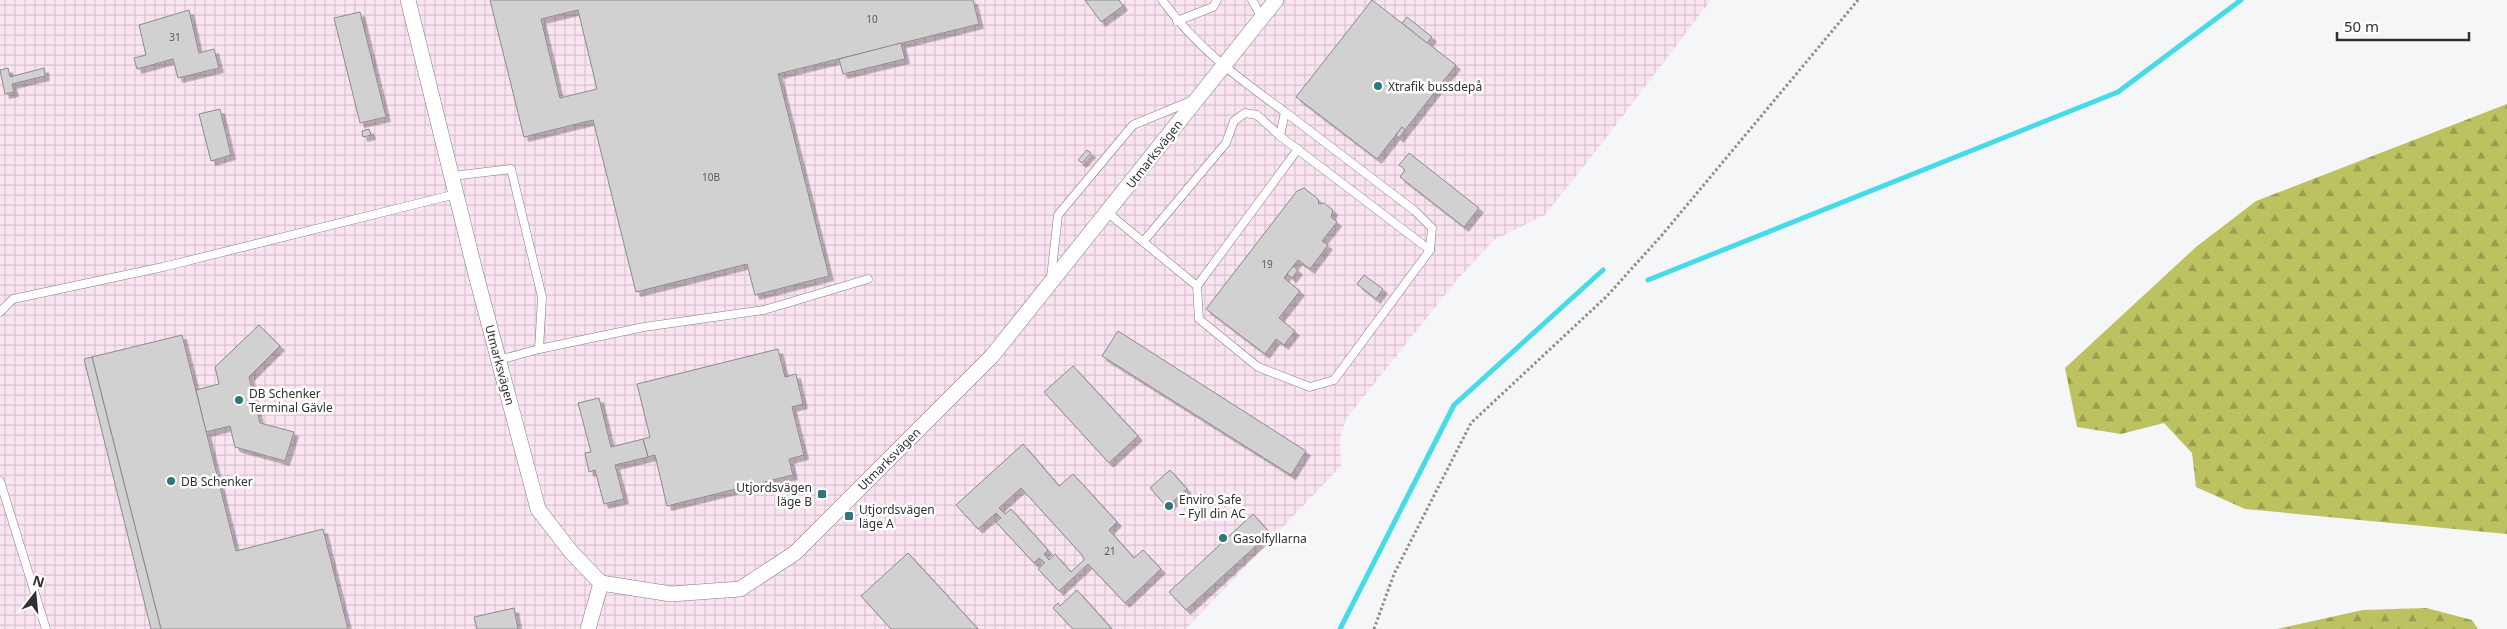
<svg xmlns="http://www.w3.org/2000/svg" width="2507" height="629" viewBox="0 0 2507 629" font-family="'Noto Sans',sans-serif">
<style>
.industrial{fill:url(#industrial-grid)}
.forest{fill:url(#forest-firs)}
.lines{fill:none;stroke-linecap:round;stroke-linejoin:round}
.stream{stroke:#46dbe6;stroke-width:5}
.building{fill:#d1d1d2;stroke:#8b8b8c;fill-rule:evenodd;filter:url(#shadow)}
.service-casing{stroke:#808081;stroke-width:9}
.minor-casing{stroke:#808081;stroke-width:16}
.path{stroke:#8e8f8f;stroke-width:3;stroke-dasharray:2.5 2.5;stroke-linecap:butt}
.service{stroke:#fff;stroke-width:8}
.minor{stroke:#fff;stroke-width:15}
.poi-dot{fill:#2f7681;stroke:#fff;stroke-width:2}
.labels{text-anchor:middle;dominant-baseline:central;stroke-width:5;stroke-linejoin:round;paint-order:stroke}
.number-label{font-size:10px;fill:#595959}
.poi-label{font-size:12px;fill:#313131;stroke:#fff;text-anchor:start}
.street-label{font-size:12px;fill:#313131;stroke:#fff}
</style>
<defs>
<pattern id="industrial-grid" width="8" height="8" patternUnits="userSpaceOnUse" patternTransform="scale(1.25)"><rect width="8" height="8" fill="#fbe4f2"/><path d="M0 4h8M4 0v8" fill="none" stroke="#d8c4d0"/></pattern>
<pattern id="forest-firs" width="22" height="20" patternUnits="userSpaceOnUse" patternTransform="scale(1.25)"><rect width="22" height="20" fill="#bcc25f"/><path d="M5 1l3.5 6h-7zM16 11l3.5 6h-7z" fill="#999e4f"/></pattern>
<filter id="shadow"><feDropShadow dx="4.5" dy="4.5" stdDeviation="0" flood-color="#0004"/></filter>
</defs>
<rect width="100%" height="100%" fill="#f5f6f7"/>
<path class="industrial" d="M0,0H1711L1603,142L1545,215L1494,240L1457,280L1346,419L1340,438L1341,466L1186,629H0Z"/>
<g class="forest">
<path d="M2507,104V534L2245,509L2196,487L2192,453L2164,423L2121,434L2077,427L2065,368L2196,247L2256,201Z"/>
<path d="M2426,608L2472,620L2478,629H2277L2363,610Z"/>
</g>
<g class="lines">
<g class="stream">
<path d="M1648,280L2118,92L2241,0"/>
<path d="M1340,629L1454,405L1603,270"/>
</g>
</g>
<g class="building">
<path d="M490,0H973L979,24L778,74L829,276L755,295L747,264L636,292L593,120L524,137ZM578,10L597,89L560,98L541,19Z"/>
<path d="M1085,0H1119L1123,6L1101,22Z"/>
<path d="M1372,0L1456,65L1405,130L1402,127L1377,159L1296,97Z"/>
<path d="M189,10L199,53L214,49L219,68L178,78L173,59L137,69L134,58L146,55L139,25Z"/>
<path d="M360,12L386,117L360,123L334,18Z"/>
<path d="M1407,17L1432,37L1427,43L1402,23Z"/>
<path d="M901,43L905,59L843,74L839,59Z"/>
<path d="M8,68L10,77L44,68L45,76L12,84L14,92L5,94L0,70Z"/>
<path d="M220,109L231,155L211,161L199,114Z"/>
<path d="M1402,127L1405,130L1399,138L1396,135Z"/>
<path d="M369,129L371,135L363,137L362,131Z"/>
<path d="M1087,150L1091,153L1082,163L1078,160Z"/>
<path d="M1409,153L1479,208L1464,227L1400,177L1405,170L1399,165Z"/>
<path d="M1304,188L1318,199L1319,204L1324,203L1333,210L1331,217L1337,222L1322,241L1328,245L1310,269L1298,260L1284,278L1300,291L1279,318L1295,331L1284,345L1276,339L1265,354L1206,309L1297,191Z"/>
<path d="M1293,266L1298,270L1292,278L1287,274Z"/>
<path d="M1364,275L1383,289L1376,299L1357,284Z"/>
<path d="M259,325L280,346L249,377L260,423L294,432L285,461L235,447L230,426L206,432L196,390L219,384L215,367Z"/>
<path d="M1118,331L1306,451L1291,475L1102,356Z"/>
<path d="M182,335L236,551L323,529L348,629H161L92,357Z"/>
<path d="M778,349L785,377L796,374L803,404L792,407L804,455L789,459L793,475L667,506L655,455L648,457L643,439L650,437L637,384Z"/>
<path d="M92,357L161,629H151L84,359Z"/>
<path d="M1073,366L1138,436L1109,463L1044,392Z"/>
<path d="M599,398L611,447L643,439L648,457L615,465L624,499L604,504L595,470L589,472L585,453L591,452L578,403Z"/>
<path d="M1023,444L1059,486L1073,474L1117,522L1109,530L1134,558L1143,550L1161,569L1125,603L1088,564L1059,591L1038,569L1045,563L1039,558L1034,563L996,522L1001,518L996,513L978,529L956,505ZM1021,488L1082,555L1084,560L1071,572L1055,554L1049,560L1044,554L1048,550L1011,509L1005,514L999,508Z"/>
<path d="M1170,470L1187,489L1167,507L1150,488Z"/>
<path d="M1253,514L1270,533L1186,610L1169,592Z"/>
<path d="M908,553L978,629H891L861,596Z"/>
<path d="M1077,590L1112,629H1073L1053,608L1058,603L1060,606Z"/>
<path d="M514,608L518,629H477L474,617Z"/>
</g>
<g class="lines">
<g class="service-casing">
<g id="service">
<path d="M1162,0C1197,48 1238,78 1285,112L1280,136L1430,250"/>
<path d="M1252,0L1262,18"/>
<path d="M1177,21L1213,7L1217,0"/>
<path d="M452,176L511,169L542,297L539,349L499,360"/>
<path d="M1108,213L1197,286L1298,149"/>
<path d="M1143,242L1226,143L1234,121L1245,113L1257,115L1280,136"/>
<path d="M1051,278L1058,215L1133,125L1191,101"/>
<path d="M1197,286L1199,319L1258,367L1310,387L1334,380L1430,250L1432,228L1415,211L1285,112"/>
<path d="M0,312L13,299L163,267L456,194"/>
<path d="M539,349L644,327L764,310L868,279"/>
<path d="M0,481L46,629"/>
</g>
</g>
<g class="minor-casing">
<g id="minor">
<path d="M408,0L475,271L538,509L571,552L601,583L671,594L740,589L795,553L992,356L1276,0"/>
<path d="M588,629L601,583"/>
</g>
</g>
<path class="path" d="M1374,629L1394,574L1471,423L1607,296L1662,235L1858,0"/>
<use href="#service" class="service"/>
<use href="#minor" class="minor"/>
</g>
<g class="poi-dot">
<circle cx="1378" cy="86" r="5"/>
<circle cx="239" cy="400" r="5"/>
<circle cx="171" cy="481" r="5"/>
<rect x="817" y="489" width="10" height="10" rx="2.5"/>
<circle cx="1169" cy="506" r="5"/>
<rect x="844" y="511" width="10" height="10" rx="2.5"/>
<circle cx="1223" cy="538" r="5"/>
</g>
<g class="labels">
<g class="number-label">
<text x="872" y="19">10</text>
<text x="175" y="37">31</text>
<text x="711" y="177">10B</text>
<text x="1267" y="264">19</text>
<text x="1110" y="551">21</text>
</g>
<g class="poi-label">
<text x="1388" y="86">Xtrafik bussdepå</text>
<text x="249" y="393">DB Schenker<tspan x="249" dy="14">Terminal Gävle</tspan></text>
<text x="181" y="481">DB Schenker</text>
<text x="812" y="487" text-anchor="end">Utjordsvägen<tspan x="812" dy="14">läge B</tspan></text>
<text x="1179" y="499">Enviro Safe<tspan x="1179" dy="14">– Fyll din AC</tspan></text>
<text x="859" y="509">Utjordsvägen<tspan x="859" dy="14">läge A</tspan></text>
<text x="1233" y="538">Gasolfyllarna</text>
</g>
<g class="street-label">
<text transform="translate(1154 154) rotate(-52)">Utmarksvägen</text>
<text transform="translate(500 365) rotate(75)">Utmarksvägen</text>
<text transform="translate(889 459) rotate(-45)">Utmarksvägen</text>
</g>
</g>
<g transform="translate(35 594) rotate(16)" stroke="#ffffff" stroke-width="4" paint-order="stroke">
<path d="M0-4L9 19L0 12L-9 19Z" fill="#313131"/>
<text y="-8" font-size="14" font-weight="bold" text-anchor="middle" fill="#313131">N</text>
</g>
<path d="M2337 32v8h132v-8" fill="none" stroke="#313131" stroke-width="2.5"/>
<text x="2344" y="32" font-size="15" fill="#313131" stroke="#ffffff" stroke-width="4" paint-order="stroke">50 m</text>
</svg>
